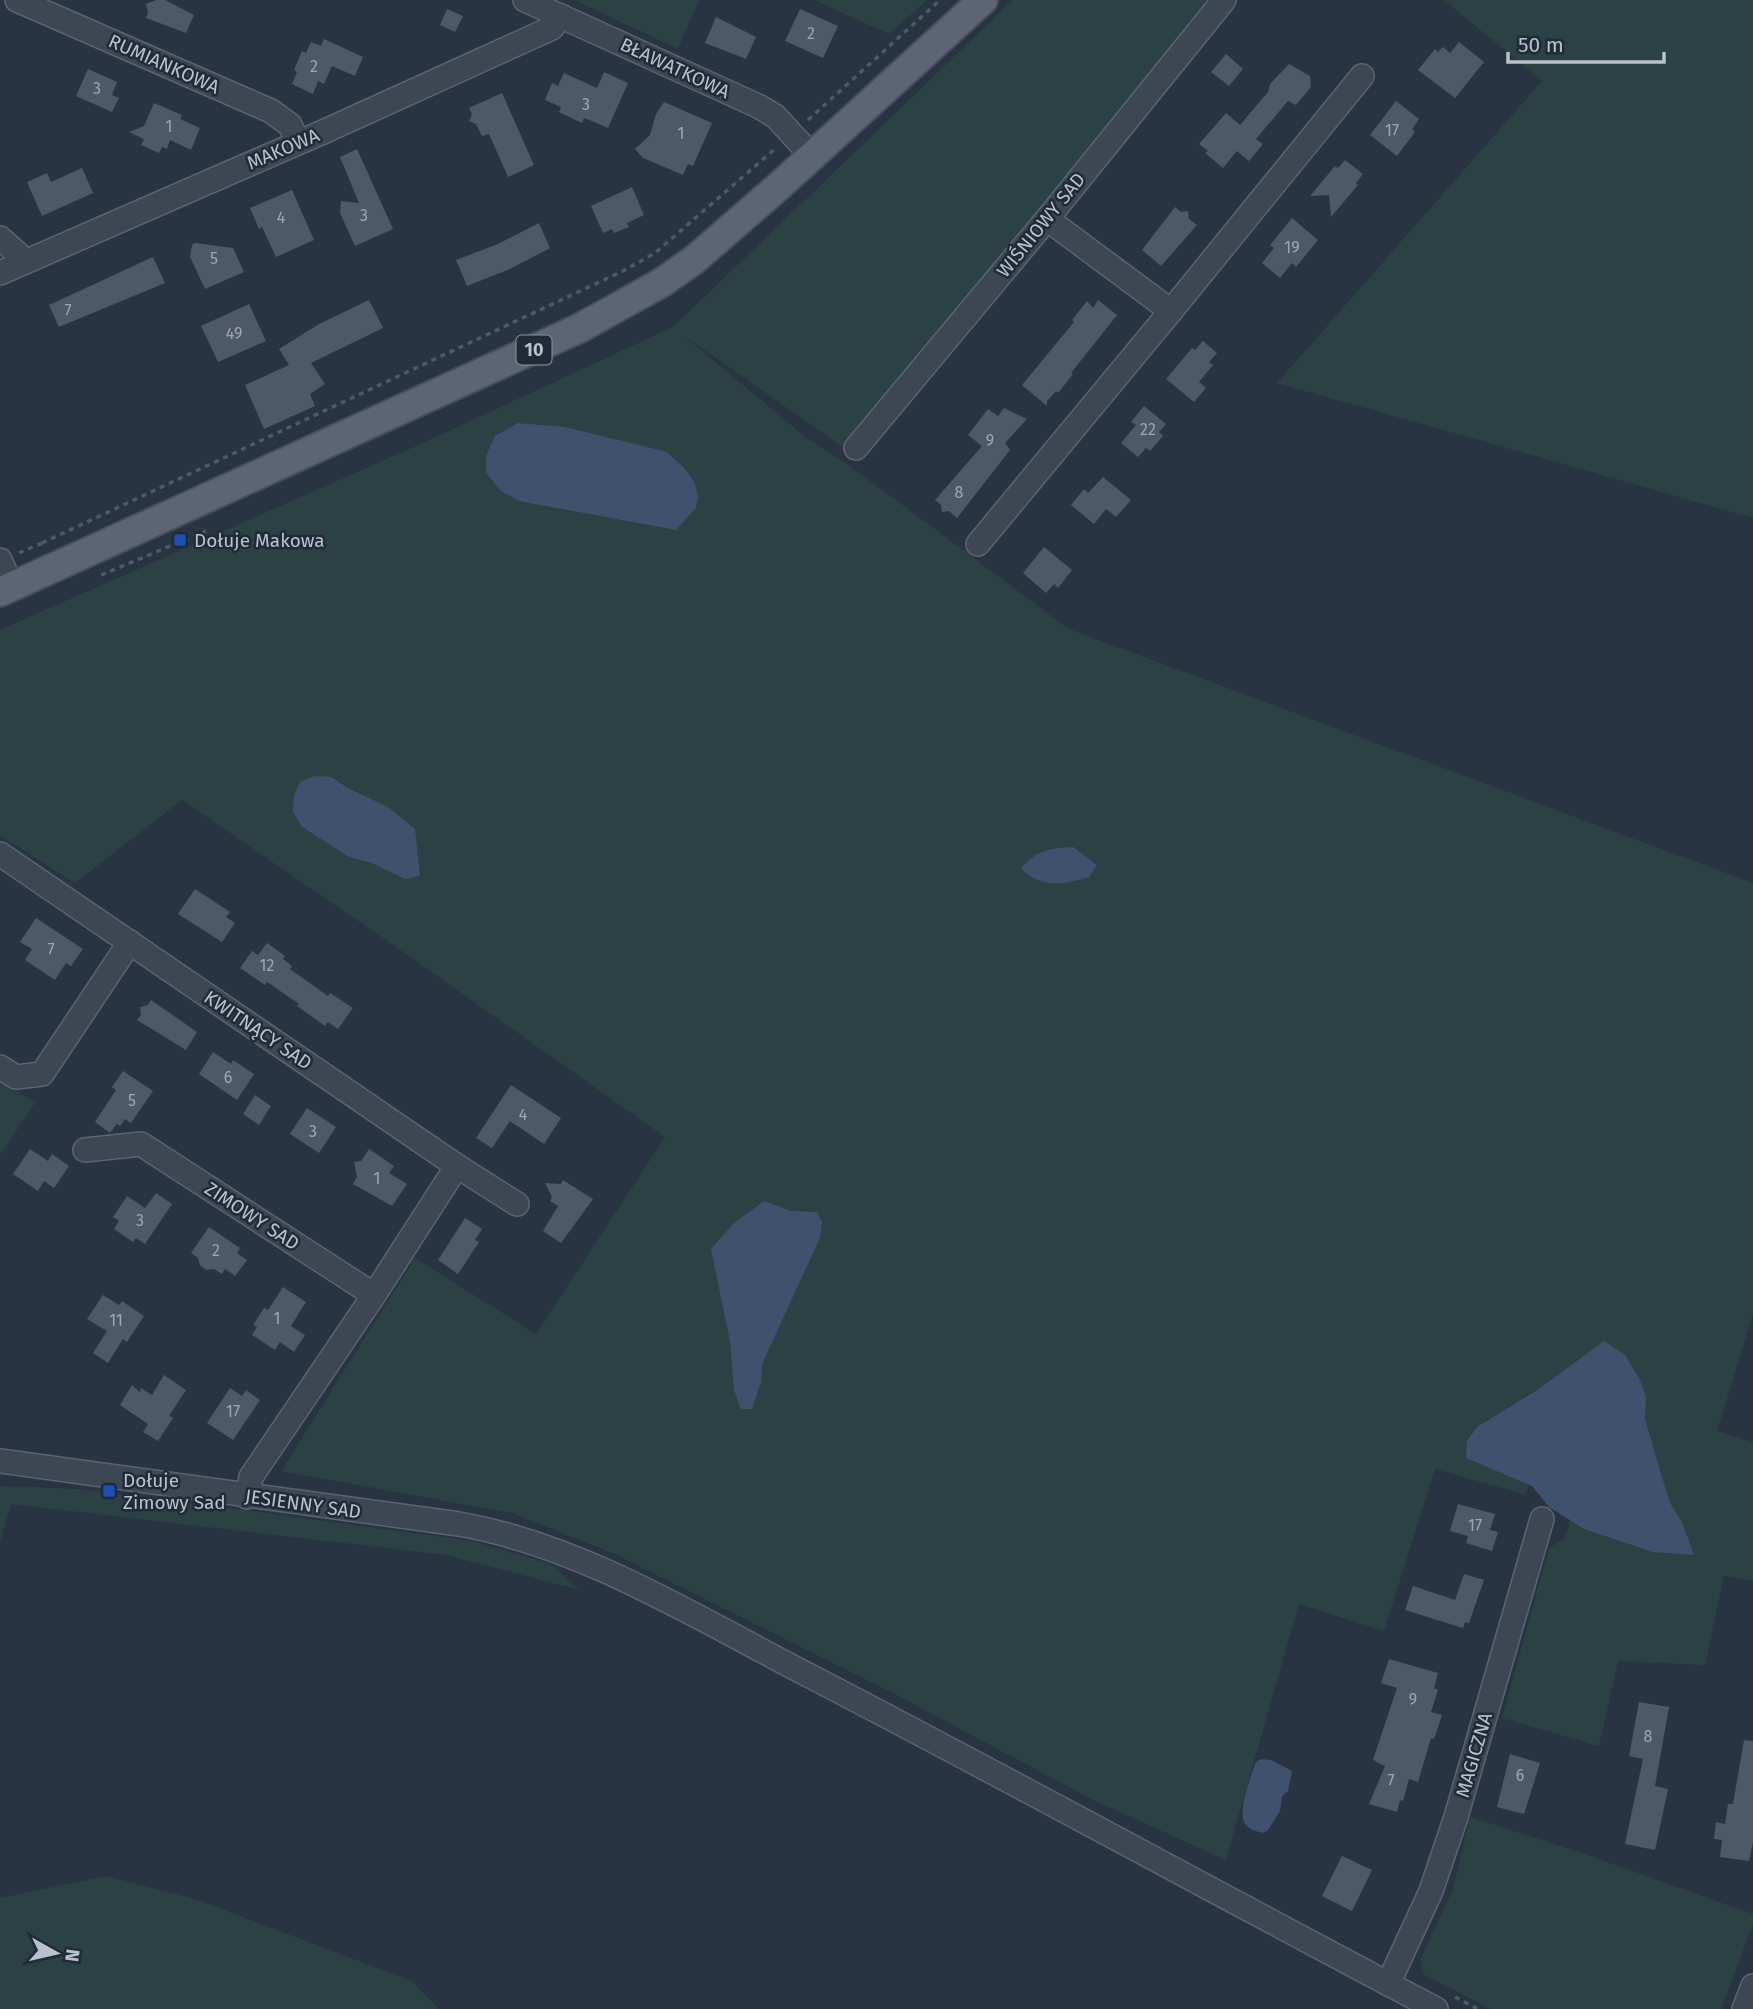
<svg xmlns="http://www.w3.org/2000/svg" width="1753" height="2009" viewBox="0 0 1753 2009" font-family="'Fira Sans',sans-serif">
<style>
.green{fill:#2b4144}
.water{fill:#3f516c}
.building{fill:#4d5869}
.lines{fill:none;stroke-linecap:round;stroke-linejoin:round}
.minor-casing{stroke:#5b6470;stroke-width:26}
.major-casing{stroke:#464f5c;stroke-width:32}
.path{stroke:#495e60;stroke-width:3.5;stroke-dasharray:5 5;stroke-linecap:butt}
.minor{stroke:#3d4653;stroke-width:23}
.major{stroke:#5b6573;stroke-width:28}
.transit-dot{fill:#1a4fb4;stroke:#212b38;stroke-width:2.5}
.labels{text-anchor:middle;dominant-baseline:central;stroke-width:5;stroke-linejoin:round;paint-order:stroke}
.number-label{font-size:16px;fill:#9fa7b3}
.shield{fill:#212b38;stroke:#8c94a0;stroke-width:2}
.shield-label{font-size:18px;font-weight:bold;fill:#bac1cc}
.street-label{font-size:19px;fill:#bac1cc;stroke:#212b38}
.poi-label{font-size:19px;fill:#bac1cc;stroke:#212b38;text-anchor:start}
</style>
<rect width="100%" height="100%" fill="#293443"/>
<g class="green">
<path d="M574,0H699L678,49Z"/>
<path d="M814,0H927L889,34Z"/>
<path d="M1013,0H1213L844,448L683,335L803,435L850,466L1069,629L1753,883V1314L1717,1431L1753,1442V1581L1724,1576L1705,1665L1618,1661L1599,1746L1502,1718L1549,1548L1565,1538L1579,1493L1530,1480L1526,1495L1435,1469L1384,1631L1299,1604L1226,1860L1093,1800L891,1692L615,1554L512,1513L281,1471L415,1258L536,1334L665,1137L399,949L182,800L75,883L0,835V630L414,447L673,327Z"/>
<path d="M1444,0H1753V518L1277,383L1542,81Z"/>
<path d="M0,1080L35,1103L0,1155Z"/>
<path d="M0,1486L77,1489L155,1498L472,1541L551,1564L580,1590L446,1555L11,1504L0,1543Z"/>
<path d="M1470,1817L1579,1852L1753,1914V1924L1721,2009H1491L1424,1975L1420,1960L1453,1889Z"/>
<path d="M107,1876L198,1900L412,1981L439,2009H0V1898Z"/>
</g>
<g class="water">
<path d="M518,423L565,427L667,452L685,469L695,483L698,497L696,508L676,530L519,501L501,491L486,473V456L495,436Z"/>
<path d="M314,776L331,777L348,788L388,807L415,829L420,876L405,879L372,863L349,857L301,826L293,811L294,795L300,782Z"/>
<path d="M1073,847L1097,865L1089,877C1065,885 1038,888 1021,868C1038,850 1048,848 1073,847Z"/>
<path d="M764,1201L791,1211L817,1212L822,1222L820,1238L762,1364L761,1382L752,1409H741L734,1390L730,1341L711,1249L734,1223Z"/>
<path d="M1604,1341L1625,1355L1639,1378L1646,1396L1645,1419L1662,1477L1670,1503L1682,1522L1694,1555L1653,1552L1584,1529L1549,1507L1532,1486L1466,1458L1467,1441L1477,1427L1536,1391Z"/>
<path d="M1261,1759L1271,1760L1292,1771L1288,1791L1282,1796L1280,1811L1268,1830L1262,1833C1257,1831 1250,1830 1247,1826C1235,1816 1251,1776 1256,1762Z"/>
</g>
<g class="building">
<path d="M156,0H165L194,15L186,33L146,18L148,13L146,4Z"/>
<path d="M447,9L463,16L455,32L440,25Z"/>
<path d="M800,9L838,26L823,58L785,41Z"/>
<path d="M716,17L756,37L746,59L705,43Z"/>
<path d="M324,39L363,57L355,76L332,66L324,84L318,81L313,94L292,84L297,72L294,70L302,51L306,53L311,42L321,46Z"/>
<path d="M1459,42L1484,62L1455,98L1418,70L1435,49L1438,52L1443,47L1450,53Z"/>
<path d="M1226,54L1243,69L1229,86L1211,72Z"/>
<path d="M1289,64L1310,76L1311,87L1296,105L1288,101L1256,139L1263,144L1249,161L1237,151L1223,168L1205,153L1208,151L1199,144L1226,113L1240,125L1268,92L1270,84Z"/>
<path d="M88,69L117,82L112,95L119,98L112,112L76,96Z"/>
<path d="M604,72L628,83L608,128L584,118L582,123L559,112L561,107L545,100L552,83L558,86L564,73L597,88Z"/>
<path d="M502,93L534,165L508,177L489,134L482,136L476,124L469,121L472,114L469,108Z"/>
<path d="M1396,101L1419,119L1412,129L1415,132L1397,156L1370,135Z"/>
<path d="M664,102L712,123L693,166L688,164L683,175L643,158L635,149L650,135L656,114Z"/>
<path d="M154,103L182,115L180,119L200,128L191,150L170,140L167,149L162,147L159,153L141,145L144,139L129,132L144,126Z"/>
<path d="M357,149L393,229L355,246L340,213L341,201L359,203L340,157Z"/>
<path d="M1345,160L1363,174L1356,183L1358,185L1331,217L1329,195L1310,196L1335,166L1338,168Z"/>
<path d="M82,168L93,193L42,216L27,182L47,173L51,182Z"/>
<path d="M632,187L644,215L627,223L629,227L614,233L612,229L603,233L591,206Z"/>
<path d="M292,190L314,240L276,257L262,227L259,229L250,208Z"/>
<path d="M1175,207L1181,212L1188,211L1189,219L1197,225L1161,266L1142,250Z"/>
<path d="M1292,218L1318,240L1296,267L1292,263L1280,278L1262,263L1274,248L1270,245Z"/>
<path d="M539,223L550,248L510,269L467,286L456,260L498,244Z"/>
<path d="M195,243L233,248L244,272L205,289L190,257L192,245Z"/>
<path d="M153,257L165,283L59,327L49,305Z"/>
<path d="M369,300L383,328L311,363L325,384L310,394L315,406L264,429L245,385L289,365L279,349L319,324Z"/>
<path d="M1098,300L1117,315L1071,373L1073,374L1058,393L1056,391L1047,401V406L1022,385L1074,322L1072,320L1087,301L1093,308Z"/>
<path d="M249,304L266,341L218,362L201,326Z"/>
<path d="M1203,341L1217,353L1209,362L1213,365L1199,382L1206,388L1194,402L1166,379L1192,348L1195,350Z"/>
<path d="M1144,406L1166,424L1159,432L1163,436L1150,451L1146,448L1138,457L1121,443L1136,425L1131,422Z"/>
<path d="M1004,408L1027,419L1005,443L1010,450L957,518L949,511L942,512L941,505L935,500L982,446L968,435L988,409L998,416Z"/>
<path d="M1103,477L1131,500L1116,517L1106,509L1094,524L1071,505L1084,489L1088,493Z"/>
<path d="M1044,547L1072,570L1058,588L1054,584L1046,593L1023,573Z"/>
<path d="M195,889L230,912L226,917L235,923L222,942L178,914Z"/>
<path d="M36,918L83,949L71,966L66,963L55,980L25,960L32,949L20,942Z"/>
<path d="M267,943L285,956L283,959L292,966L290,969L328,996L330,993L353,1008L338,1029L328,1022L325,1026L297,1006L299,1004L267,982L265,985L240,968L252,951L258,955Z"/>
<path d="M151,1000L197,1032L186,1050L137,1020L141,1015L140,1007L148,1005Z"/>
<path d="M213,1052L231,1064L233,1060L254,1074L237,1100L199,1074Z"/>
<path d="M123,1071L153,1091L131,1123L125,1119L120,1126L117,1124L110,1133L95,1122L116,1090L112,1087Z"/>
<path d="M511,1085L561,1118L544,1144L510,1121L492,1148L476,1138Z"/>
<path d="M255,1095L271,1106L259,1125L243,1114Z"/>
<path d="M307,1108L336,1127L319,1153L290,1134Z"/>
<path d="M30,1149L48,1161L52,1154L69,1166L54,1188L44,1181L38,1191L13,1174Z"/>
<path d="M369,1149L394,1166L389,1173L407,1184L392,1206L353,1184L357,1177L354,1162L361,1161Z"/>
<path d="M563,1180L593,1199L561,1243L543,1231L558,1206L550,1201L552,1197L545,1183L561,1184Z"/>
<path d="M156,1193L172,1204L145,1244L136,1238L133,1242L114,1229L119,1221L113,1217L127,1196L145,1208Z"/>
<path d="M465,1218L482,1229L475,1240L479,1242L458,1274L438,1260Z"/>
<path d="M209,1227L240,1248L237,1253L247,1260L235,1276L225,1269L222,1274L214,1269L206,1270L200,1265L198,1258L191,1253Z"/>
<path d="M283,1287L306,1302L291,1326L305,1335L294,1352L280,1342L275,1350L252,1335L257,1327L253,1325L264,1308L268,1310Z"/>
<path d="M103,1295L119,1305L122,1301L144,1316L127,1342L123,1339L108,1363L93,1353L107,1331L87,1319Z"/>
<path d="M164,1375L186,1390L169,1416L173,1418L158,1441L143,1432L148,1424L120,1405L132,1385L140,1392L141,1388L152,1395Z"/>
<path d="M230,1388L242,1396L246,1390L260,1400L233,1440L207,1423Z"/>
<path d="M1458,1504L1495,1514L1490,1530L1498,1532L1492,1551L1466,1543L1468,1536L1450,1531Z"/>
<path d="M1464,1574L1484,1580L1469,1623L1465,1622L1463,1628L1405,1610L1413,1586L1455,1600Z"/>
<path d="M1389,1659L1438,1673L1434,1688L1438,1690L1431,1712L1442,1715L1434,1739L1431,1738L1418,1782L1409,1779L1403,1801L1400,1800L1397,1812L1369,1804L1385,1766L1373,1760L1397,1688L1381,1683Z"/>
<path d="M1639,1702L1669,1707L1655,1786L1668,1789L1655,1850L1625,1844L1643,1759L1629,1756Z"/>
<path d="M1744,1740L1753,1741V1842L1749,1861L1720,1857L1722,1840L1714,1839L1716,1822L1725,1824L1728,1804H1733Z"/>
<path d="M1510,1754L1540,1763L1524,1814L1497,1807Z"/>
<path d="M1342,1856L1372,1870L1352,1911L1322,1896Z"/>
</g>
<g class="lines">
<g class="minor-casing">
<g id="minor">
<path d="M17,0L271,111L290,125L298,142"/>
<path d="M525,0L758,106L775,116L812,156"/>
<path d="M1047,219L1171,311L1362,76"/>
<path d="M0,238L26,261"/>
<path d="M0,273L323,132L552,28L561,16"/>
<path d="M856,448L1047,219L1224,0"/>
<path d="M978,544L1171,311"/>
<path d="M0,560L12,587"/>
<path d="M0,854L457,1166L517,1204"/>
<path d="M0,1067L16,1077L42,1074L130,942"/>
<path d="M85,1150L141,1144L374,1295"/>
<path d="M0,1461L459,1524C584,1546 699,1619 810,1676C1020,1785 1227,1899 1436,2009"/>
<path d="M247,1497L251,1477L374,1295L457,1166"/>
<path d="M1388,1984L1431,1891L1456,1817L1542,1519"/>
<path d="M1744,2009L1753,1986"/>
</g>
</g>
<g class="major-casing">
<path id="major" d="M0,592L580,328L661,283L694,260L778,187L983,0"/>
</g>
<g class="path">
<path d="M808,120L940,0"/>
<path d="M42,543L623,271L655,253L776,148"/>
<path d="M19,553L42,543L43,544"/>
<path d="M101,575L206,531"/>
<path d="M1455,1997L1478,2009"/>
</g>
<use href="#minor" class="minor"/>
<use href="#major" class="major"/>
</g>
<g class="transit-dot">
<rect x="173" y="533" width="14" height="14" rx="3.5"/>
<rect x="102" y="1484" width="14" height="14" rx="3.5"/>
</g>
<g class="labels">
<g class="number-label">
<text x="811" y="33">2</text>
<text x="314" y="66">2</text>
<text x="97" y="88">3</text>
<text x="586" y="104">3</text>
<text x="169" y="126">1</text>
<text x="1392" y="130">17</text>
<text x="681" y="133">1</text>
<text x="364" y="215">3</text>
<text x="281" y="217">4</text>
<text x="1292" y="247">19</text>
<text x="214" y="258">5</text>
<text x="68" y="310">7</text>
<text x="234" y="333">49</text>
<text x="1148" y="429">22</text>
<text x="990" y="440">9</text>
<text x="959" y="492">8</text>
<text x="51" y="949">7</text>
<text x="267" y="965">12</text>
<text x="228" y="1077">6</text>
<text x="132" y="1100">5</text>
<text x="523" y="1114">4</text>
<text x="313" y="1131">3</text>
<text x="377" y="1178">1</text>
<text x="140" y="1220">3</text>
<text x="216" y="1250">2</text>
<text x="277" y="1318">1</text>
<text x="116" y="1320">11</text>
<text x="233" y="1411">17</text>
<text x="1475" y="1525">17</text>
<text x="1413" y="1699">9</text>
<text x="1648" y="1736">8</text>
<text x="1520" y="1775">6</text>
<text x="1391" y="1780">7</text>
</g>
<rect class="shield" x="516.5" y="335.5" width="35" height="29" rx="5"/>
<g class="shield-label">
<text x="534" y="350">10</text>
</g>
<g class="street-label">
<text transform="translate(164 64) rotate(24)">RUMIANKOWA</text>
<text transform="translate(675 68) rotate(25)">BŁAWATKOWA</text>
<text transform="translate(283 149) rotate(-23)">MAKOWA</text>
<text transform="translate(1041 225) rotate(-51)">WIŚNIOWY SAD</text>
<text transform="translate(258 1030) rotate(34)">KWITNĄCY SAD</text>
<text transform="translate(252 1216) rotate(33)">ZIMOWY SAD</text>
<text transform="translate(303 1504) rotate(8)">JESIENNY SAD</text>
<text transform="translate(1474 1755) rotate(-74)">MAGICZNA</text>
</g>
<g class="poi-label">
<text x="194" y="540">Dołuje Makowa</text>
<text x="123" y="1480">Dołuje<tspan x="123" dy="22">Zimowy Sad</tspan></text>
</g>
</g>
<g transform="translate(56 1953) rotate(98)" stroke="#212b38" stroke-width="5" paint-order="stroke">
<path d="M0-5L12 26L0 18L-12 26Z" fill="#bac1cc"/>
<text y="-10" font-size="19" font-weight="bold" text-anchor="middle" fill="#bac1cc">N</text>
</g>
<path d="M1508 52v10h156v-10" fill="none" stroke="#bac1cc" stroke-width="3.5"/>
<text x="1518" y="52" font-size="21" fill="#bac1cc" stroke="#212b38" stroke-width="5" paint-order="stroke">50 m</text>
</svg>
